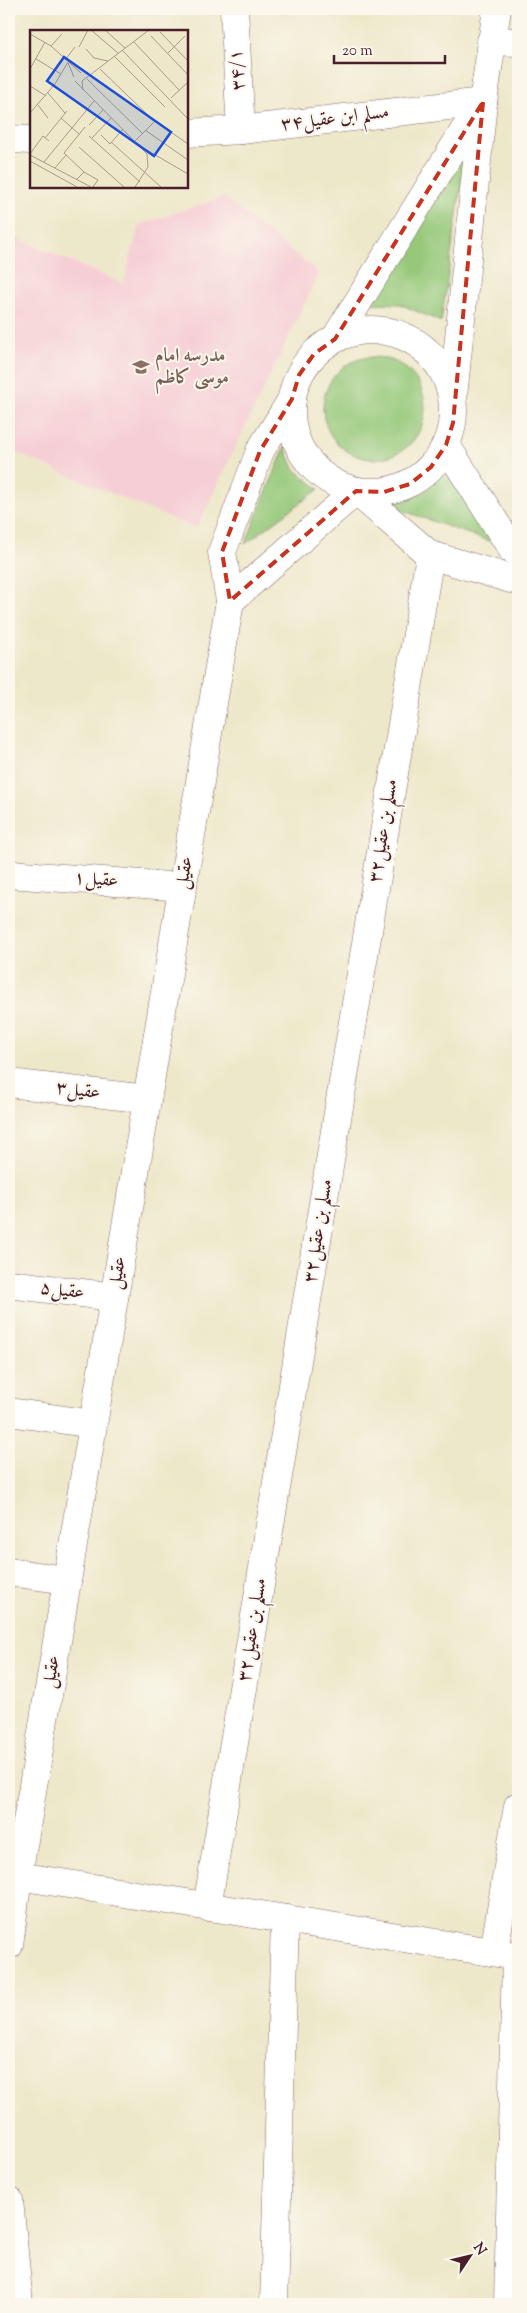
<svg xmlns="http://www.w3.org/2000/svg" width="527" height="2313" viewBox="0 0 527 2313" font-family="'Sorts Mill Goudy',Amiri,serif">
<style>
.built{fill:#f6cfd6}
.green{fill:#95c879;stroke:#707452}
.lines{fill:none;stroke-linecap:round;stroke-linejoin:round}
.minor-casing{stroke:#836563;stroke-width:29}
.tertiary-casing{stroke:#836563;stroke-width:29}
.minor{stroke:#fff;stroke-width:28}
.tertiary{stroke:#fff;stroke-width:28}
.marked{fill:none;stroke:#c8321e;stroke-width:4;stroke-dasharray:10 6;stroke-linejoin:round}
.labels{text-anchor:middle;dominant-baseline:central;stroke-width:4;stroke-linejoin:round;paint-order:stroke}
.street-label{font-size:19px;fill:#4a1f2b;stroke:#fbf7ec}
.education-label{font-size:19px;font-weight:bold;fill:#785e54;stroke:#fbf7ec;text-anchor:start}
.inset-road{fill:none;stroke:#ac988b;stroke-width:1}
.view{fill:#1d4ed8;fill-opacity:0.15;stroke:#1d4ed8;stroke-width:2.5}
.inset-edge{fill:none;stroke:#4a1f2b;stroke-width:2.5}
</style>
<rect width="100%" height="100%" fill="#fbf7ec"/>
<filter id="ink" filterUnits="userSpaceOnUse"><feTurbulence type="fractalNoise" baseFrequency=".02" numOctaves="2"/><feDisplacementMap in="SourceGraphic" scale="10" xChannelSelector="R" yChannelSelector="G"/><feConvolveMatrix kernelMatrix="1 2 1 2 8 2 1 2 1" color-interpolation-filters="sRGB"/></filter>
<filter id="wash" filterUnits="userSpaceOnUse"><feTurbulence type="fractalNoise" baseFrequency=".0096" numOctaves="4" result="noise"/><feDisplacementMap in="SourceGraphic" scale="20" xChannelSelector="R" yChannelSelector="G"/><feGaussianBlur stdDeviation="1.12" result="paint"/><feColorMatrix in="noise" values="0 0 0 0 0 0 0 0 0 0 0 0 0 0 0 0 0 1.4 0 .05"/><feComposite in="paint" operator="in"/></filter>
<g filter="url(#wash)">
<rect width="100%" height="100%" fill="#eee8cb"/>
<path class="built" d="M224,197L319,273L196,529L9,450V235L124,284L139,225Z"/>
<g class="green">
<path d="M468,140L441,322L400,304L370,303Z"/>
<circle cx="374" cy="408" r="51"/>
<path d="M285,447L294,469L319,489L245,544Z"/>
<path d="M444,467L497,544L387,505L427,490Z"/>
</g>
</g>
<g filter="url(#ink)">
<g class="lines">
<g class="minor-casing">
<g id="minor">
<path d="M234,9L241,130"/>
<path d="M491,41L518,42"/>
<path d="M186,133L241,130L483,102"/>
<path d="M9,139L31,140"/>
<path d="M9,874L183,887"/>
<path d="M9,1083L147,1099"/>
<path d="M9,1284L114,1297"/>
<path d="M9,1412L93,1424"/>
<path d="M9,1572L67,1580"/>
<path d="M18,1876L516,1956L508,2304"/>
<path d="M207,1907L430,555"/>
<path d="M494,1952L518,1806"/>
<path d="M9,2200L19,2304"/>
<path d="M274,2304L285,1919"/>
</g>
</g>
<g class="tertiary-casing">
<g id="tertiary">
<circle cx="372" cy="411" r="81"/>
<path d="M335,339L479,107"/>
<path d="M453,397L483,102L497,9"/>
<path d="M446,445L512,549L518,554"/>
<path d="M230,601L356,491L430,555L518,581"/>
<path d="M9,1945L18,1876L230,601L222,552L260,451L292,399"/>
</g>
</g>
<use href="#minor" class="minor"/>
<use href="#tertiary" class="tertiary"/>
</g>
</g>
<path class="marked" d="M483,102L453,423L446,445L431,467L410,484L384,492L356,491L230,601L222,552L260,451L292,399L299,375L314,354L335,339Z"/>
<defs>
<g id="school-bare" transform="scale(1.35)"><path d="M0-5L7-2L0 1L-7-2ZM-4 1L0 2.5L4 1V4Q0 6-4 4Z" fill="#8d6e63" stroke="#fbf7ec" stroke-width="2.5" paint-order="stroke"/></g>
</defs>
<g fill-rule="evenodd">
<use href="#school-bare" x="141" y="367"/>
</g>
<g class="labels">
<g class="street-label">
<text transform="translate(238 70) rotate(-94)">۳۴/۱</text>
<text transform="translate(335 119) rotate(-7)">مسلم ابن عقیل۳۴</text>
<text transform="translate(384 831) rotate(-81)">مسلم بن عقیل۳۲</text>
<text transform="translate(185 873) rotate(-81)">عقیل</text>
<text transform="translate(96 880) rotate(4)">عقیل۱</text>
<text transform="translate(78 1091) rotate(7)">عقیل۳</text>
<text transform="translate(319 1231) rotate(-81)">مسلم بن عقیل۳۲</text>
<text transform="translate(118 1273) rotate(-81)">عقیل</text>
<text transform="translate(62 1291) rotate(7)">عقیل۵</text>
<text transform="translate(253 1630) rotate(-81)">مسلم بن عقیل۳۲</text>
<text transform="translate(52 1672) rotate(-81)">عقیل</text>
</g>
<g class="education-label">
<text x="155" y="356">مدرسه امام<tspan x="155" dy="22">موسی کاظم</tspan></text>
</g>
</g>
<g transform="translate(30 30)">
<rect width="158" height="158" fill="#eee8cb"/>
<path class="inset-road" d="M61,0L88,23M75,0L95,18M130,2L158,31M0,4L21,16L51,43M121,6L158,45M104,12L149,60M21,16L32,4M49,17L58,0M56,19L64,28L78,31M92,20L158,89M138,23L155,6M84,26L135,77M6,29L31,44M35,30L45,17M38,33L44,47M0,39L15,12M70,39L124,91M57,49L112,103M45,51L117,124L118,137L105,157M0,56L16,66M53,60L52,51L119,0M18,63L35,83M141,68L158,52M8,75L18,88M0,83L25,54L38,32M31,88L49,104M59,95L73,80M115,100L158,130M71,105L80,114L93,99M59,106L110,152M15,108L37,81M62,108L81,88M105,111L125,91L158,114M81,112L131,157M49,117L94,157M115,119L158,144M0,124L13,106L19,111M0,125L61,157M0,131L47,157M14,132L64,71M25,138L36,125M54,142L68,150L63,157M46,150L54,142L34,123L55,97"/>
<path class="view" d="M34,27L141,102L124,126L17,51Z"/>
<rect width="158" height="158" class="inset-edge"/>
</g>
<rect width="527" height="2313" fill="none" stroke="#fbf7ec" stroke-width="30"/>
<g transform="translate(470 2256) rotate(55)" stroke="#fbf7ec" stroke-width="4" paint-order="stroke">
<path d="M0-4L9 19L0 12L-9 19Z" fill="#4a1f2b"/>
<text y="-8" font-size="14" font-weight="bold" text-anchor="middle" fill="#4a1f2b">N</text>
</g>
<path d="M334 55v8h111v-8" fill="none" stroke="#4a1f2b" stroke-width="2.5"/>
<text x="342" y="55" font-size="15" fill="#4a1f2b" stroke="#fbf7ec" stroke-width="4" paint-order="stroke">20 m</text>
</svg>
